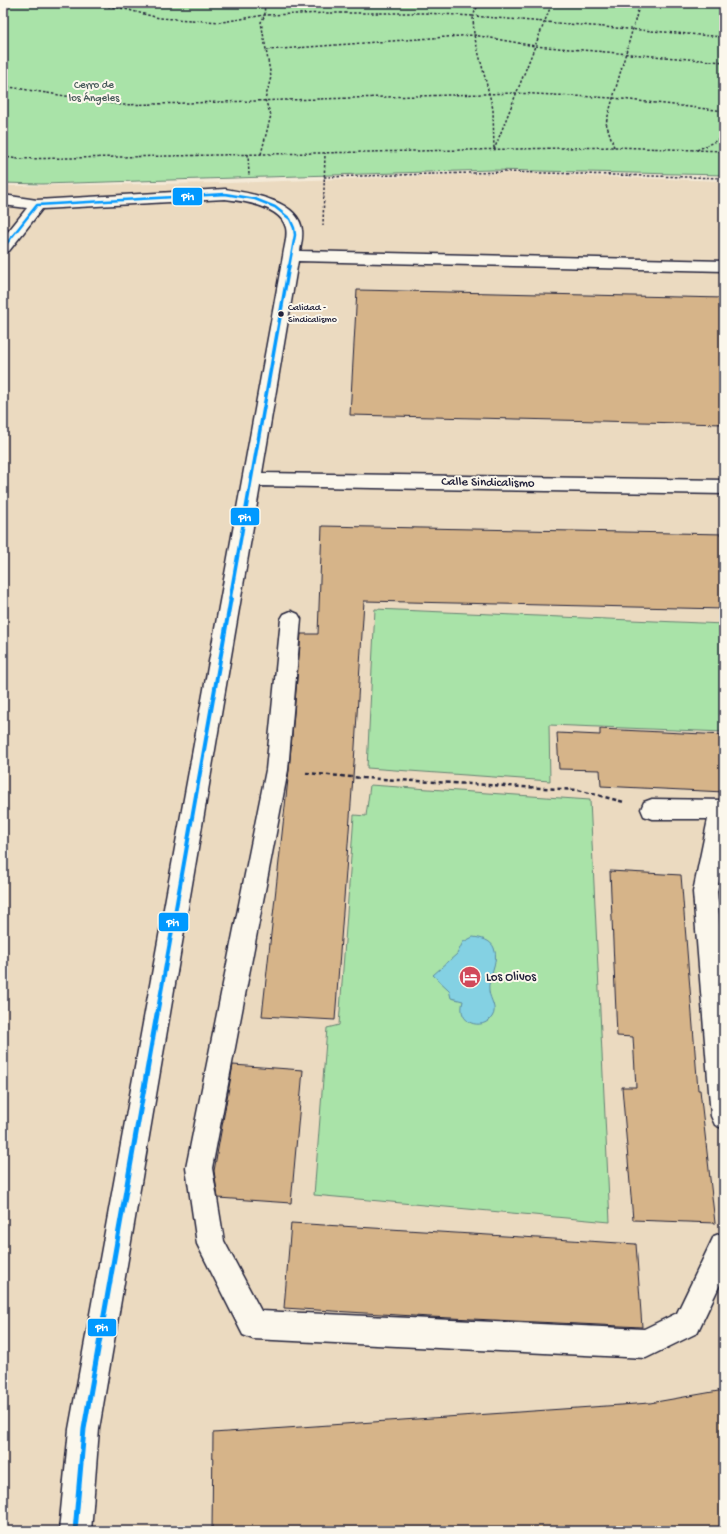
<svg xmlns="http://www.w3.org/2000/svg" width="727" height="1534" viewBox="0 0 727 1534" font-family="'Gochi Hand',sans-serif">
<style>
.built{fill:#ebdac0}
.green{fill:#a9e3a8;stroke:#668272}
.water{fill:#84d1e3;stroke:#5d8ba0}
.building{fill:#d6b489;stroke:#22223b}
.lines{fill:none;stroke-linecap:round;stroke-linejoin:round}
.minor-casing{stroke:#22223b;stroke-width:3}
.path-far1{stroke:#22223b;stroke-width:1.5;stroke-dasharray:2.5 2;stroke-linecap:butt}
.path{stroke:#22223b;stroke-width:2.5;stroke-dasharray:4 3;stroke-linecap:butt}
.minor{fill:#fbf7ec;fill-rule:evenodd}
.bus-1-far3-casing{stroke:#fbf7ec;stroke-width:4.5}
.bus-1-far2-casing{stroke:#fbf7ec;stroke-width:6}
.bus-1-far1-casing{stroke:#fbf7ec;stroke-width:7}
.bus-1-casing{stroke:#fbf7ec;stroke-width:8}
.bus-1-far3{stroke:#09f;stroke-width:2.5}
.bus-1-far2{stroke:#09f;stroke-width:3.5}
.bus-1-far1{stroke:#09f;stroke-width:4}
.bus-1{stroke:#09f;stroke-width:5}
.bus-dot{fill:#22223b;stroke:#fbf7ec;stroke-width:1.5}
.labels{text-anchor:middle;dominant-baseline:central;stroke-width:4;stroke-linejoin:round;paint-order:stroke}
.far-bus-label{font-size:10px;fill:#22223b;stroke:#fbf7ec;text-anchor:start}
.far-park-label{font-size:11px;fill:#4a5c5c;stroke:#fbf7ec}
.street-label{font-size:13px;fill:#22223b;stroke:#fbf7ec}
.poi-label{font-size:13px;fill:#22223b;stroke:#fbf7ec;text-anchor:start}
.line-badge{stroke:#fbf7ec;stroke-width:1.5}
.badge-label{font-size:11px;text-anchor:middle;font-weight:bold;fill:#fff}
</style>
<rect width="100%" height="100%" fill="#f4ead8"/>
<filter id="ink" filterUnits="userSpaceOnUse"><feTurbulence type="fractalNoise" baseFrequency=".025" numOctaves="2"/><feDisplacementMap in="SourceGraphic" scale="8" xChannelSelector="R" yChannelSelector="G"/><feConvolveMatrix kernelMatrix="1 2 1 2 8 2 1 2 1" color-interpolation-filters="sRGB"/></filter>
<g filter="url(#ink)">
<path class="built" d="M503,173L724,181V1531H3V186L228,183Z"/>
<g class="green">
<path d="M3,3H724V175L492,170L42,184L3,183Z"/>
<path d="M375,609L724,624V732L549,725L550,781L367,768Z"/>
<path d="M370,785L590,800L610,1222L314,1195L327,1028L339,1025L354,815L366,816Z"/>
</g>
<path class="water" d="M473,937C481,938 491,940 494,948C500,962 487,977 489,991C490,1000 498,1008 492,1017C482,1031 456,1024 463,1001L451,998L449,990L433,975L457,954L463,942Z"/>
<g class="building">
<path d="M357,290L724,298V424L350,415Z"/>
<path d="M322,526L724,534V609L364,601L354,763L335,1020L262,1016L289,770L301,634H318Z"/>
<path d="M600,729L724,735V792L601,786L600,770L559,769L557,733L600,735Z"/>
<path d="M610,871L681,875L698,1090H700L715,1223L633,1220L622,1087H636L633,1037L617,1036Z"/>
<path d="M233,1065L303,1070L291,1203L218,1198L214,1171Z"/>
<path d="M291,1223L636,1244L642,1327L430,1317L284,1308Z"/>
<path d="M724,1390V1531H212L213,1433L650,1403Z"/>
</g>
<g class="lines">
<g class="minor-casing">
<g id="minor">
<path d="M225,189C248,193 299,200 302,230C303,237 301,245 300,251L724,261V271L298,261L262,473L724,480V494L260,486L99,1429L91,1531H59L69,1429L283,256C284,248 288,236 286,228C281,206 243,201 225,199L42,209L9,251L3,253V238L27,208L3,205V195L37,200Z"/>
<path d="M291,611L298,614L301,619L288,770L212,1168L224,1241L261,1311L644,1329L677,1313L714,1236L724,1232V1276L697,1333L646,1358L253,1339L243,1335L197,1244L186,1168L266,770L281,619L284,614Z"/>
<path d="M652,799L724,800V854L717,892L724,972V1129L715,1125L711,1116L693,892L708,819H652L644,816L641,809L644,802Z"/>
</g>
</g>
<g class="path-far1">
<path d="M81,3L121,8L159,18L222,22L265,15L330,13H424L473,16L474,35L493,109L494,150L552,3"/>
<path d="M479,3L473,16L724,37"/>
<path d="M267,50L474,35L535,46L724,62"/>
<path d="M3,86L122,105L516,93L613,98L724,111"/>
<path d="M614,147L606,123L640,3"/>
<path d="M697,150L724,137"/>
<path d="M248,154L249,175"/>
<path d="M261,154L271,115L265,100L271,77L261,22L265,15L264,3"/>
<path d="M3,157L19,159L614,147L724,151"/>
<path d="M324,177L508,172L724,178"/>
<path d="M323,226L325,153"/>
</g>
<path class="path" d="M306,773L363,778L578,790L624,802"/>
<use href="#minor" class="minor"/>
<g class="bus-1-far3-casing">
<path id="bus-1-far3" d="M3,248L37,205L225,194L255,199L275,207L290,219L294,228L295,235L289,267"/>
</g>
<g class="bus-1-far2-casing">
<path id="bus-1-far2" d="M230,599L289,266"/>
</g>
<g class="bus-1-far1-casing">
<path id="bus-1-far1" d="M157,1015L231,598"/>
</g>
<g class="bus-1-casing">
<path id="bus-1" d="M75,1531L84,1429L157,1014"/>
</g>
<use href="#bus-1-far3" class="bus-1-far3"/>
<use href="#bus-1-far2" class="bus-1-far2"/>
<use href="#bus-1-far1" class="bus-1-far1"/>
<use href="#bus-1" class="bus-1"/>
</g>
</g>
<defs>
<g id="hotel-disc" transform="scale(1.15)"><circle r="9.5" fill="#d1495b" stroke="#fbf7ec"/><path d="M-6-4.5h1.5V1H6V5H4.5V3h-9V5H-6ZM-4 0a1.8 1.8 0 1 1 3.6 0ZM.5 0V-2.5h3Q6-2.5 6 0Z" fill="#fff"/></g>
</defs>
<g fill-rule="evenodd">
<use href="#hotel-disc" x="470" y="977"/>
</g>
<circle class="bus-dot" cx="281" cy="314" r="3.5"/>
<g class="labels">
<g class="far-bus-label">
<text x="288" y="308">Calidad -<tspan x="288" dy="12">Sindicalismo</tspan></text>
</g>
<g class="far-park-label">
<text x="94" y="86">Cerro de<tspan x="94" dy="13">los Ángeles</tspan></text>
</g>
<g class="street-label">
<text transform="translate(488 483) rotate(1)">Calle Sindicalismo</text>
</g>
<g class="poi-label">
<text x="486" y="977">Los Olivos</text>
</g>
</g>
<g class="line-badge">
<rect x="172" y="187" width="31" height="19" rx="4" fill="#09f"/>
<rect x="230" y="507" width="30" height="19" rx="4" fill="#09f"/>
<rect x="158" y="912" width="31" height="20" rx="4" fill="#09f"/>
<rect x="87" y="1318" width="30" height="19" rx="4" fill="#09f"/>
</g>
<g class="badge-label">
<text x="188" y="200">Pi1</text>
<text x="245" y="521">Pi1</text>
<text x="173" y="926">Pi1</text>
<text x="102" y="1331">Pi1</text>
</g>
<rect width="727" height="1534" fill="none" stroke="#fbf7ec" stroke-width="16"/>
<rect x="8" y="8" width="711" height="1518" fill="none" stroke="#22223b" stroke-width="1.5" filter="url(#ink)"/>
</svg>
